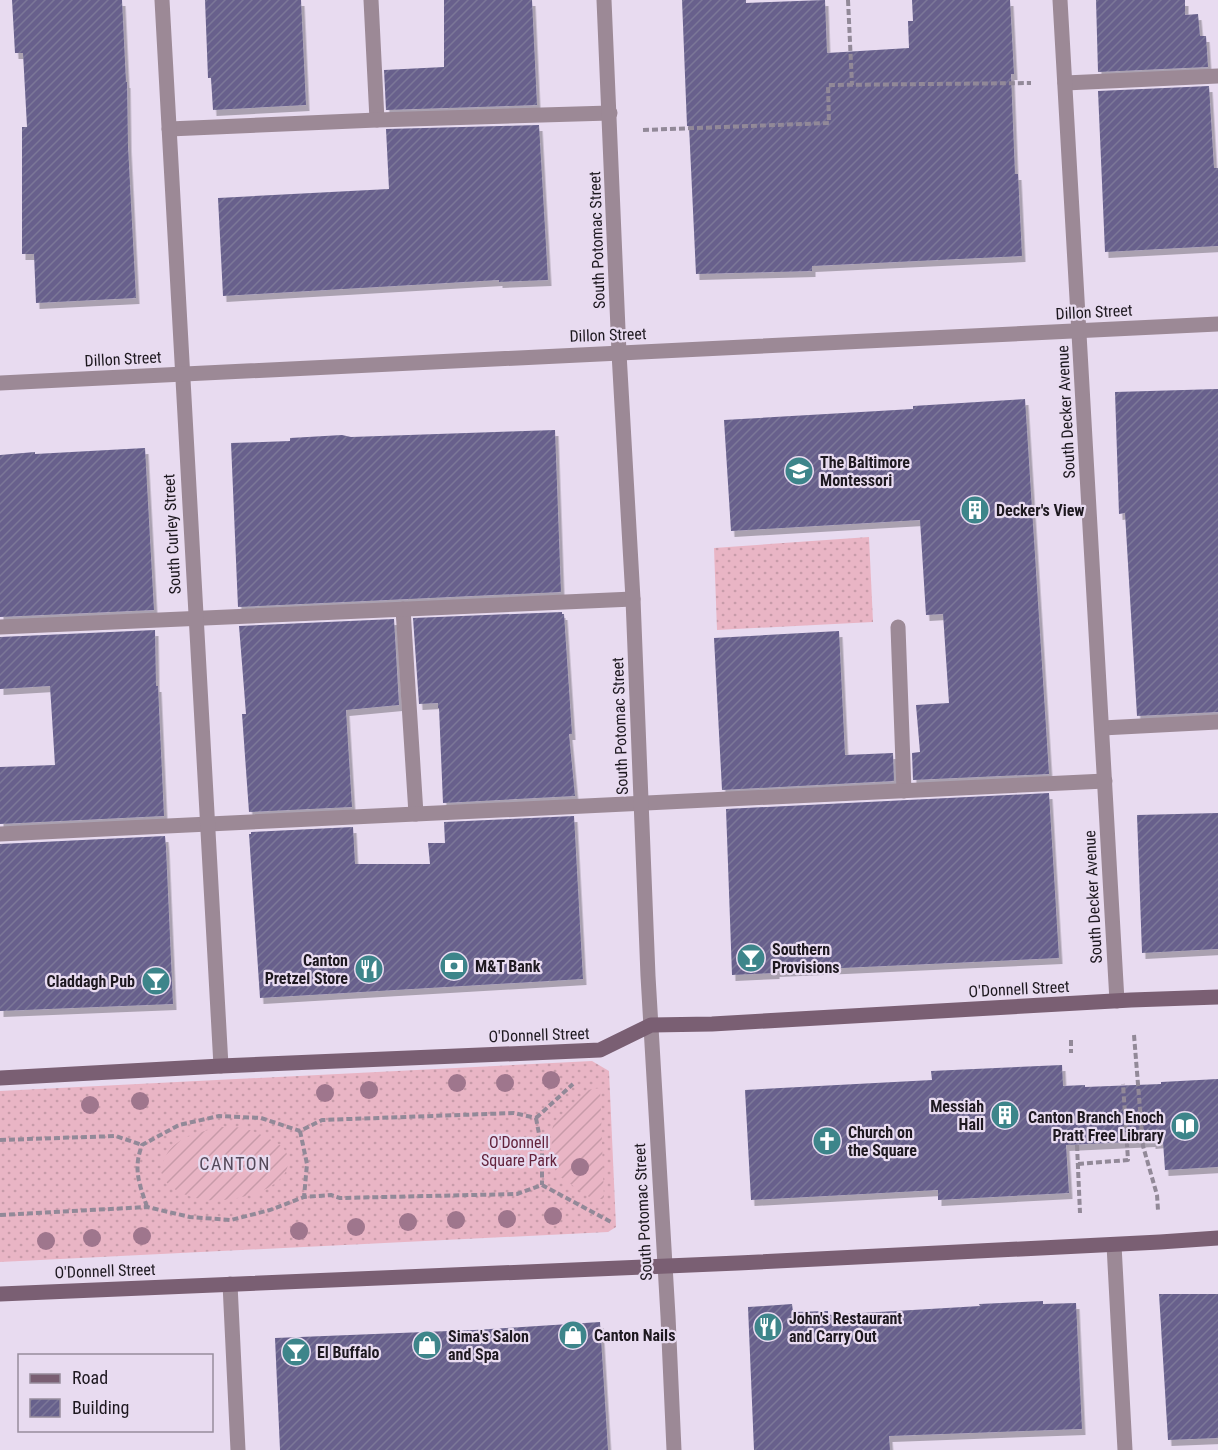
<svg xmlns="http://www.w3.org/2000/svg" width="1218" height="1450" viewBox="0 0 1218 1450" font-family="'Roboto Condensed',sans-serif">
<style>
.grass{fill:url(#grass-dots)}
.garden{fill:url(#garden-furrows)}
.building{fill:url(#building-hatch);filter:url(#shadow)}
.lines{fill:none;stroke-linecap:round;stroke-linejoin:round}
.path{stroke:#928998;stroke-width:4;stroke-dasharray:6 3;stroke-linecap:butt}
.lane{stroke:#9c8996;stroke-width:15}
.street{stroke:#9c8996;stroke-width:15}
.secondary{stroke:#7a5f73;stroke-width:15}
.tree{fill:#9f768d}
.labels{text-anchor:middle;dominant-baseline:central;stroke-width:4.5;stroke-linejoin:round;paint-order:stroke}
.street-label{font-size:16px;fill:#1d181f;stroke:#e8dbf0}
.poi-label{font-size:16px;font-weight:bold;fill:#1d181f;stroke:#e8dbf0;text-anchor:start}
.park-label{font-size:16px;fill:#63233c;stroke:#e8dbf0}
.neighbourhood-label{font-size:18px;letter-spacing:1.5px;fill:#554a5b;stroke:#e8dbf0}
</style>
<defs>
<pattern id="grass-dots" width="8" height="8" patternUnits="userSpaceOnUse" patternTransform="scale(1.5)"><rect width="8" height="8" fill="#e9b5c5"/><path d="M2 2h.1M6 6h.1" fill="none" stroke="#c79ba9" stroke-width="1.8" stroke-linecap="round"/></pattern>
<pattern id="garden-furrows" width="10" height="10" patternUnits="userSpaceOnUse" patternTransform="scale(1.5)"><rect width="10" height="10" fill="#e9b5c5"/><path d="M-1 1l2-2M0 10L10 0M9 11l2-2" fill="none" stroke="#c79ba9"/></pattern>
<pattern id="building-hatch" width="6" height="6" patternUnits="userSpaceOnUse" patternTransform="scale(1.5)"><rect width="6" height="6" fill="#67618c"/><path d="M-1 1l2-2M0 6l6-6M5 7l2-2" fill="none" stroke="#7c7798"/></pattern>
<filter id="shadow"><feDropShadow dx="3.5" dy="6" stdDeviation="0" flood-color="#0004"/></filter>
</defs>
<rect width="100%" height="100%" fill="#e8dbf0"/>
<g class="grass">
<path d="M869,537L873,622L717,630L714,548Z"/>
<path d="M592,1061L609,1071L616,1227L608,1232L0,1262V1091Z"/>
</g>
<g class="garden">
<path d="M600,1088L604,1199H592L559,1176L553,1166L551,1134L554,1122L587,1090Z"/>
<path d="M218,1127C226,1127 234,1126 241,1128C253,1130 264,1136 275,1142C284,1147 289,1153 288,1164C285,1192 229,1203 206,1200C193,1198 177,1193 168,1184C165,1181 163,1176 161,1172C165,1140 191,1135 218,1127Z"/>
</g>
<g class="building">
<path d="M12,0H122L126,82H127L128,146L136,298L36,303L34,254H22V127H27L23,53H15Z"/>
<path d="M205,0H301L306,105L213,110L211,78H208Z"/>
<path d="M444,0H532L537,105L386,110L384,70L444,67Z"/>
<path d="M682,0H746V3L825,0L827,53L909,48L908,21H913L912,0H1010L1014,74H1011L1015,174H1018L1022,256L812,266V271L696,274L689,126H687Z"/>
<path d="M1096,0H1185V15L1198,14L1200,36H1206L1208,67L1098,72Z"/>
<path d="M1209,86L1214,168H1218V246L1105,252L1098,91Z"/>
<path d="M539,125L548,280L499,282V280L223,296L218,198L389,189L386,129Z"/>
<path d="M1218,389V712L1137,716L1125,513L1119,514L1115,392Z"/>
<path d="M1025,399L1049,774L913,780L912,753L920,752L916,705L949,703L943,614L926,615L920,520L731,531L724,420L913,409V406Z"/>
<path d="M555,430L561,592L238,607L231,443L290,441V438L342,435L351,437Z"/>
<path d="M145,448L154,610L0,617V455L35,452V454Z"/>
<path d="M562,612V614H564L572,734H569L575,796L443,803L439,708H438V703L419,704L413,618Z"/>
<path d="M394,619L399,705L346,710L352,807L249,812L242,714H246L239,626Z"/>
<path d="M155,630L156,686H158L164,816L0,824V767L55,765L50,686L0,689V637Z"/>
<path d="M839,631L845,755L893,753L894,781L722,790L714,638Z"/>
<path d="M1049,793L1059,958L776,971V973L732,975L726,809Z"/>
<path d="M1218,813V949L1142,953L1137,815Z"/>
<path d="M574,816L583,979L260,998L249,834H251V832L353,827L355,864H430L428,843H445L444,822Z"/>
<path d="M165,836L166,848L173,1004L0,1011V844Z"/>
<path d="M1062,1065L1063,1086L1085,1085V1087L1161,1084V1082L1218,1079V1167L1165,1170L1163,1142L1152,1143V1141L1066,1145L1069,1193L938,1200V1190L751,1200L745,1090L932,1080L931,1071Z"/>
<path d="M1159,1294H1218V1438L1168,1440Z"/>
<path d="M1043,1301V1304L1076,1303L1082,1429L889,1436L890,1450H754L748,1307L792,1304L793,1312L828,1311V1315L980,1306L979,1304Z"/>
<path d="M600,1322L608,1450H280L275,1338L474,1330Z"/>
</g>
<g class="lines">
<g class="path">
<path d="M848,0L852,85"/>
<path d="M643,130L829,123L828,85L1031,83"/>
<path d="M1134,1035L1143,1146L1157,1195L1158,1210"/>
<path d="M1071,1040V1053"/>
<path d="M536,1118L573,1084"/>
<path d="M536,1118L542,1150V1185"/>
<path d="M300,1131L307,1164L304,1197"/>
<path d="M0,1140L116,1136L142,1145"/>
<path d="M1077,1145L1080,1213"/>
<path d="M1078,1164L1128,1160L1123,1084"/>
<path d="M147,1207C139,1183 133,1169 142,1145L179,1125L219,1116L261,1118L300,1131L322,1120L514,1113L536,1118"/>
<path d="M0,1215L147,1207L190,1217L231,1220L270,1210L304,1197L331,1195L340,1198L517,1194L542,1185L613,1223"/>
</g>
<g class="lane">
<path d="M371,0L377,120"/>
<path d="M1065,83L1218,76"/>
<path d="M169,129L377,120L610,113"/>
<path d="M403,609L416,814"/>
<path d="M0,627L633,599"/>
<path d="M898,627L904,791"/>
<path d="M1102,728L1218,722"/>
<path d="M0,834L1105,781"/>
</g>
<g class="street">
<path d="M162,0L221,1066"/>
<path d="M604,0L619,353L633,599L648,976L668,1316L674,1450"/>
<path d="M1060,0L1117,1001"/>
<path d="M0,383L1218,324"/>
<path d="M1114,1245L1125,1450"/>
<path d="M230,1284L238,1450"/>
</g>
<g class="secondary">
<path d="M0,1078L221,1066L600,1050L651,1025L712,1024L1131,1000L1218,997"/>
<path d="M0,1294L738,1263L1160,1242L1218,1238"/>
</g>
</g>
<g class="tree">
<circle cx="551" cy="1080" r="9"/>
<circle cx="457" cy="1083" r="9"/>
<circle cx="505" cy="1083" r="9"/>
<circle cx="369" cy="1090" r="9"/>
<circle cx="325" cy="1093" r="9"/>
<circle cx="140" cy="1101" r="9"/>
<circle cx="90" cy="1105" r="9"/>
<circle cx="580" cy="1167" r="9"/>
<circle cx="553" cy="1216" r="9"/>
<circle cx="507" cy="1219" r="9"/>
<circle cx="456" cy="1220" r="9"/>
<circle cx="408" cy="1222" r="9"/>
<circle cx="356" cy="1227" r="9"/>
<circle cx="299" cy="1231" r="9"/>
<circle cx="142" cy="1236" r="9"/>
<circle cx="92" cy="1238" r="9"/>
<circle cx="46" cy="1241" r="9"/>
</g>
<defs>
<g id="school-disc" transform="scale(1.5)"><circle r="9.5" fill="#3d858a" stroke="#e8dbf0"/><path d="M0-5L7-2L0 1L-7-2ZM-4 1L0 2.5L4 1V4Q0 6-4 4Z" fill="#fff"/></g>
<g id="building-disc" transform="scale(1.5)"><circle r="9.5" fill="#3d858a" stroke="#e8dbf0"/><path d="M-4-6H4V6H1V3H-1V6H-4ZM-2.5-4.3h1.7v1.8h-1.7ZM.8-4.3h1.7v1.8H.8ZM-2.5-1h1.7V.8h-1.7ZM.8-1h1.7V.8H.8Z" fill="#fff"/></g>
<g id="bar-disc" transform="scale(1.5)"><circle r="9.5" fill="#3d858a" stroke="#e8dbf0"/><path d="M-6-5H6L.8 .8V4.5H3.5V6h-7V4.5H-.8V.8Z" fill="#fff"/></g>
<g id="bank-disc" transform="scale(1.5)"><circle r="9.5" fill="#3d858a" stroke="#e8dbf0"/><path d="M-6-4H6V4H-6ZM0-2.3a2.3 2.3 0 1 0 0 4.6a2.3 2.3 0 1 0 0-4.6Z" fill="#fff"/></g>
<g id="restaurant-disc" transform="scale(1.5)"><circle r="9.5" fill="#3d858a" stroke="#e8dbf0"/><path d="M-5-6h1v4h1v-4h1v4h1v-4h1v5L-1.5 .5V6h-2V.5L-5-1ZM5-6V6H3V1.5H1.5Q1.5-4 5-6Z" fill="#fff"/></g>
<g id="library-disc" transform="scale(1.5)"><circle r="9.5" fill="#3d858a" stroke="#e8dbf0"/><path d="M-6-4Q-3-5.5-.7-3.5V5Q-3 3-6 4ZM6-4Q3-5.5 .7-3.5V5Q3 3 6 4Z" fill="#fff"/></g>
<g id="church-disc" transform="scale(1.5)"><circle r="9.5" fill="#3d858a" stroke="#e8dbf0"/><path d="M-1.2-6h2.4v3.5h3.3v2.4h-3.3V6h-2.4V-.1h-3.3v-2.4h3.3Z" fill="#fff"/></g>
<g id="shop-disc" transform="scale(1.5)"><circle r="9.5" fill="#3d858a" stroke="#e8dbf0"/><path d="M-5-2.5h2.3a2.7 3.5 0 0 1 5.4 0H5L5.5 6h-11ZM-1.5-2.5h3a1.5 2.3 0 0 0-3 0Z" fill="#fff"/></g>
</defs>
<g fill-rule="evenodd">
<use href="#school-disc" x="799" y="471"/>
<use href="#building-disc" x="975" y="510"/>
<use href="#bar-disc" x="751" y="958"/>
<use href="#bank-disc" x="454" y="966"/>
<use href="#restaurant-disc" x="369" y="969"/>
<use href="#bar-disc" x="156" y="981"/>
<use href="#building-disc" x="1005" y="1115"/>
<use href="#library-disc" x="1185" y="1126"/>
<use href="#church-disc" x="827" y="1141"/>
<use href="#restaurant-disc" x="768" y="1327"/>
<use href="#shop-disc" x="573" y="1335"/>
<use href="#shop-disc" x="427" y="1345"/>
<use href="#bar-disc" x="296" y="1352"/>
</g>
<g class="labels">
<g class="street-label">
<text transform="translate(597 240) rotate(-92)">South Potomac Street</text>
<text transform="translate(1094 312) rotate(-3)">Dillon Street</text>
<text transform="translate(608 335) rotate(-2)">Dillon Street</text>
<text transform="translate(123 359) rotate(-3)">Dillon Street</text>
<text transform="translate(1066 412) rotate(-93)">South Decker Avenue</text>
<text transform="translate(172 534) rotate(-93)">South Curley Street</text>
<text transform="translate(620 726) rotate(-92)">South Potomac Street</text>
<text transform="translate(1093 897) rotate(-93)">South Decker Avenue</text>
<text transform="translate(1019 989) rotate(-3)">O'Donnell Street</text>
<text transform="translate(539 1035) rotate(-2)">O'Donnell Street</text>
<text transform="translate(643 1212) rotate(-93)">South Potomac Street</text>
<text transform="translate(105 1271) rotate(-2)">O'Donnell Street</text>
</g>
<g class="poi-label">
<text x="820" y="462">The Baltimore<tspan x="820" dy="18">Montessori</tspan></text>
<text x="996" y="510">Decker's View</text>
<text x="772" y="949">Southern<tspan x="772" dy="18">Provisions</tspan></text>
<text x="348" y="960" text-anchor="end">Canton<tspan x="348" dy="18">Pretzel Store</tspan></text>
<text x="475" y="966">M&amp;T Bank</text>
<text x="135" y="981" text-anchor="end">Claddagh Pub</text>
<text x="984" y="1106" text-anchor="end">Messiah<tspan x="984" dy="18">Hall</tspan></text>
<text x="1164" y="1117" text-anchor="end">Canton Branch Enoch<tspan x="1164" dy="18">Pratt Free Library</tspan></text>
<text x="848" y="1132">Church on<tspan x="848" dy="18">the Square</tspan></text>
<text x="789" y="1318">John's Restaurant<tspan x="789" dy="18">and Carry Out</tspan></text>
<text x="594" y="1335">Canton Nails</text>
<text x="448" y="1336">Sima's Salon<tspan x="448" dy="18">and Spa</tspan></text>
<text x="317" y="1352">El Buffalo</text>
</g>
<g class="park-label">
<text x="519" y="1142">O'Donnell<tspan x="519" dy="18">Square Park</tspan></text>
</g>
<g class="neighbourhood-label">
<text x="235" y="1163">CANTON</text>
</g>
</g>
<rect x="18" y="1354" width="195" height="78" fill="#e8dbf0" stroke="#978d9c" stroke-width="1.5"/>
<rect x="30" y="1374" width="30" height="9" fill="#7a5f73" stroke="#978d9c" stroke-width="1.5"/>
<text x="72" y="1384" font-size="18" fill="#1d181f">Road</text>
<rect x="30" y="1399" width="30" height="18" fill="url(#building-hatch)" stroke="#978d9c" stroke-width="1.5"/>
<text x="72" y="1414" font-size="18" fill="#1d181f">Building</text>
</svg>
